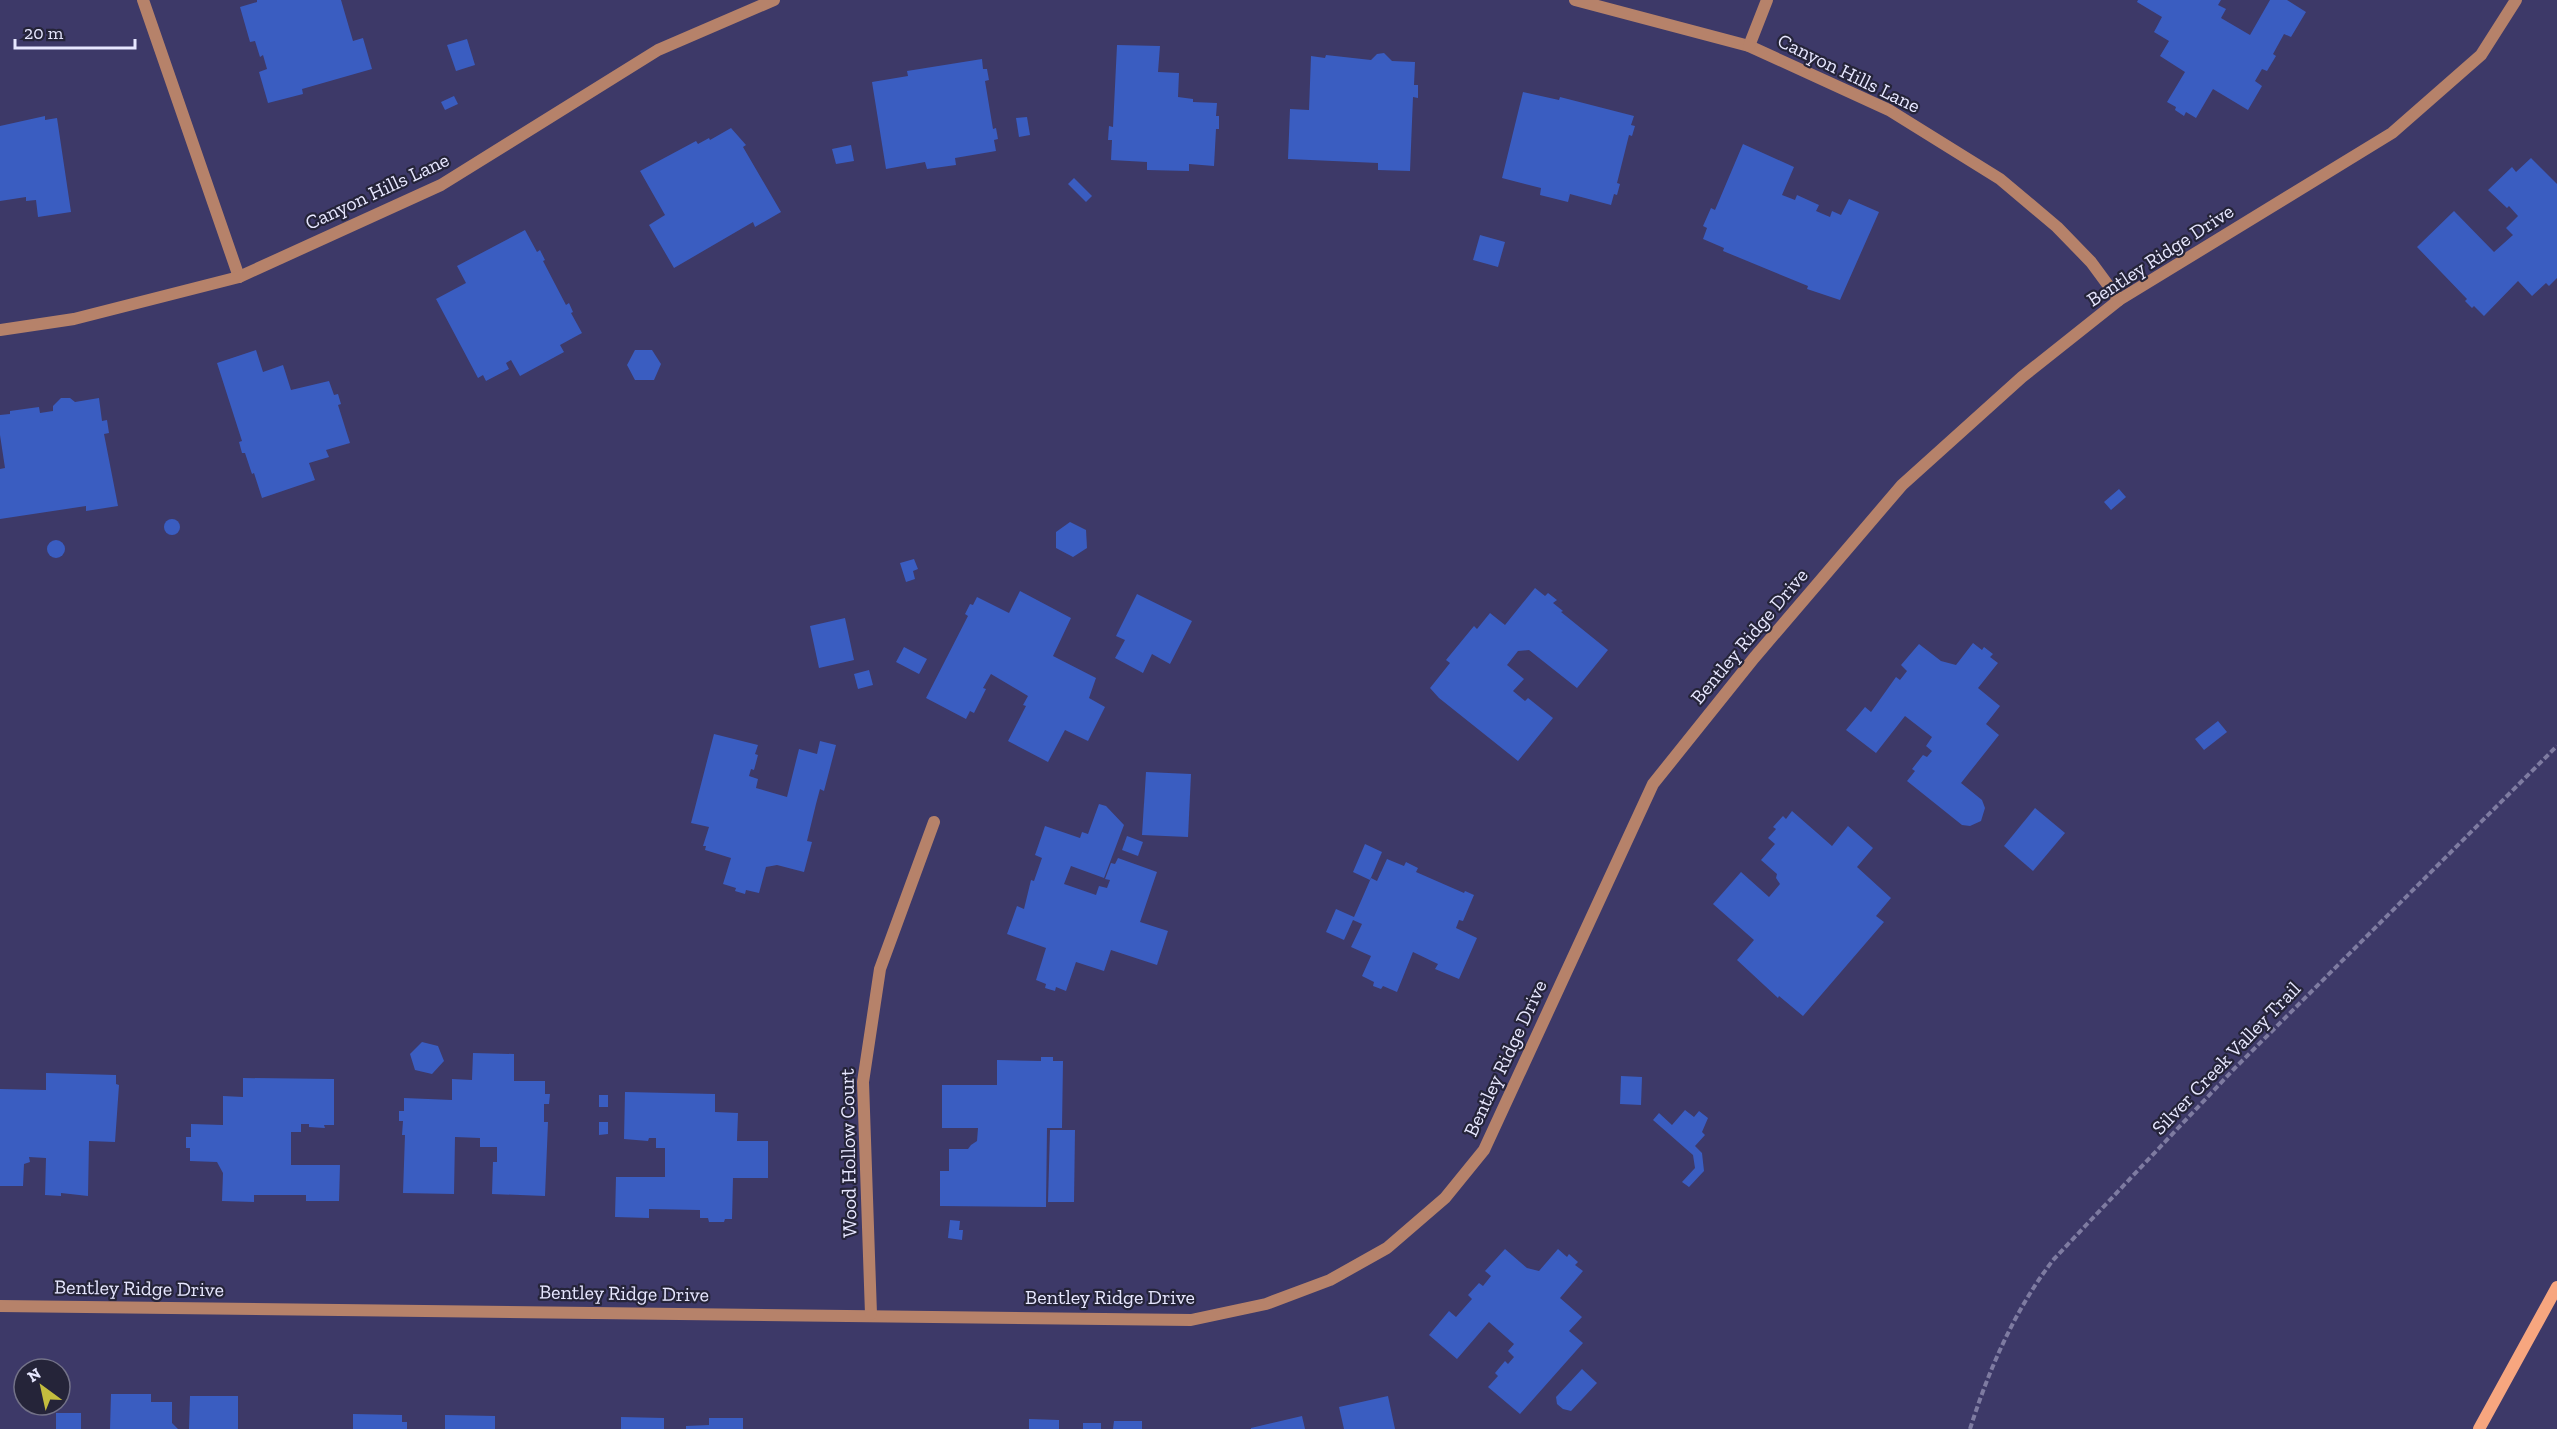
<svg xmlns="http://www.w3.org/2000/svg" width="2557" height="1429" viewBox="0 0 2557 1429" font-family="'Zilla Slab',serif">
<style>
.building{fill:#3a5dc1}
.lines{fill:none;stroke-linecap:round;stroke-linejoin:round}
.path{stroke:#7e7ba1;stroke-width:4;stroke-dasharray:6 3;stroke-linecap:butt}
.street{stroke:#b6826a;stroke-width:12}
.secondary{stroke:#f7a67f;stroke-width:12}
.labels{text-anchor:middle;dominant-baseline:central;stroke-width:4.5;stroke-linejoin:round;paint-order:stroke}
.street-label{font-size:20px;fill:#e7e7ff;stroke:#252439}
</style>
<rect width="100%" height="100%" fill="#3d3968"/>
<g class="building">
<path d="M257,0H341L353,41L363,38L372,69L302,89L303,94L268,103L259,72L267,69L263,55L260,57L255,41L250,42L240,7L257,2Z"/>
<path d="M2138,0H2221L2218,5L2226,9L2221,18L2250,35L2270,0H2287L2306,12L2291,37L2284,34L2273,54L2276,56L2267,71L2262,69L2255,81L2262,86L2248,110L2213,89L2196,118L2186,112L2184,116L2175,110L2176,107L2167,102L2185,72L2160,56L2169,41L2154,32L2162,17L2137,2Z"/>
<path d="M467,39L475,65L456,71L447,45Z"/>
<path d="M1117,45L1160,46L1158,72L1179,73L1178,97L1193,99V102L1217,103L1216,116H1219V129H1216L1214,166L1189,164V171L1147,170V162L1111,160L1112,140H1108L1109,126L1113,127Z"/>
<path d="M1384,53L1392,61L1415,62L1414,85H1418V98L1413,97L1410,171L1378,170V163L1288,159L1290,109L1309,110L1311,56L1325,58L1326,55L1371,60L1377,54Z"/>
<path d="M982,59L983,69H987L989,80L985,81L993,129L996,128L998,139L994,140L996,151L955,158L956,165L927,169L925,162L886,169L872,82L908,76L907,71Z"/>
<path d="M1523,92L1559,100L1560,97L1634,116L1631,125L1635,126L1632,136L1629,135L1617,183L1620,184L1617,195L1614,194L1611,205L1570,194L1568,202L1540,195L1541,188L1502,178Z"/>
<path d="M454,96L458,104L445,110L441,102Z"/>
<path d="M45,116V120L57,118L71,212L38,217L36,200L26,201V197L0,201V126Z"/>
<path d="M1027,117L1030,135L1019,137L1016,118Z"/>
<path d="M731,128L746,145L743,147L781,212L755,227L753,222L674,268L649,225L665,215L640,171L696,141L698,144L709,138L710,140Z"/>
<path d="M1743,144L1794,167L1782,195L1795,200L1797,195L1819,205L1816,211L1830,217L1832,211L1841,215L1849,199L1879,212L1840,300L1807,289L1808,286L1723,251L1724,248L1703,239L1707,228L1703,226L1711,208L1715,210Z"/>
<path d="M851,145L854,161L836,164L832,149Z"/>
<path d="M2531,158L2557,184V278L2549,286L2546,283L2532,296L2518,281L2484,316L2474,306L2472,308L2465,301L2467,299L2417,247L2454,211L2494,252L2513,235L2506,228L2518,216L2509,206L2507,208L2488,190L2512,167L2516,172Z"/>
<path d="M1074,178L1092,196L1086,202L1068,184Z"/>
<path d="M525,230L537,252L540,250L545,260L543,261L566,305L569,303L573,312L571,313L582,333L560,345L564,352L520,376L511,360L506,363L509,369L486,381L483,375L478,378L436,299L466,283L457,266Z"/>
<path d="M1480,235L1505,242L1498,267L1473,260Z"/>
<path d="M256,350L263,372L283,365L291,390L329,381L334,395L338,394L341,404L338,405L350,443L326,450L329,457L309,463L315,480L262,498L254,473L252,474L245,453H242L239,442L242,441L217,363Z"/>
<path d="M635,350H652L661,364L654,380H635L627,365Z"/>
<path d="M61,398H70L75,402L99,398L102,421L107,420L109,433L104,434L118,506L86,511V506L0,519V469L5,468L0,435V415L10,414V411L39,407L40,413L53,411V406Z"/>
<path d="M2119,489L2126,497L2111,510L2104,502Z"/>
<circle cx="172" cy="527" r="8"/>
<path d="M1070,522L1086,530L1087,548L1073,557L1056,548V532Z"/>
<circle cx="56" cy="549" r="9"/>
<path d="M914,559L918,569L913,571L915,579L906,582L900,563Z"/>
<path d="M1535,588L1545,596L1548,593L1557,600L1553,603L1563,611L1561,612L1608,650L1577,688L1529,650L1518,651L1507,665L1524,679L1513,691L1525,701L1528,698L1553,718L1518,761L1439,698L1430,688L1450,663L1446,660L1474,626L1477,629L1490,613L1505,625Z"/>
<path d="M1020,591L1071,618L1053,656L1096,678L1089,698L1105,707L1088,741L1065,730L1048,762L1008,741L1026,706L1023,705L1028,696L991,674L983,688L986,689L974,713L970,711L966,719L926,698L968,616L965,614L970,604L973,605L977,597L1009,613Z"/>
<path d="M1137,594L1192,621L1170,664L1152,654L1143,673L1115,658L1125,640L1116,636Z"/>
<path d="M845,618L854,660L819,668L810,626Z"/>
<path d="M1973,643L1982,650L1984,647L1993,654L1990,657L1998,663L1978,688L2000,706L1986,724L1999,735L1961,783L1982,800L1985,808L1981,821L1970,826L1962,825L1907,781L1915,771L1912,769L1923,755L1927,757L1932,751L1926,746L1932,737L1905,716L1876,753L1846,730L1865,707L1871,712L1896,677L1900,680L1907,671L1901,665L1919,644L1941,661L1956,665Z"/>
<path d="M904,647L927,659L919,674L896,662Z"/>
<path d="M869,670L873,685L858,689L854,674Z"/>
<path d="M2218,721L2227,732L2204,750L2195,739Z"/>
<path d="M714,734L758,745L755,754L758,755L754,770L751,769L749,776L758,779L756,788L787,797L799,749L817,754L820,741L836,745L824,791L820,789L816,804L807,841L812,842L804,872L777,865L766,867L759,893L746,890L745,894L735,891L736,888L723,884L731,858L705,850L706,846H703L709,827L691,823Z"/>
<path d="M1146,772L1191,774L1188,837L1142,835Z"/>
<path d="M1099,804L1106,806L1124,825L1104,878L1071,866L1064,884L1096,895L1099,886L1107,888L1110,880L1105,879L1111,863L1115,864L1118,858L1157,872L1140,922L1168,931L1157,965L1111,950L1104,971L1076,962L1066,991L1056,987L1055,991L1045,988L1046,984L1036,980L1046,948L1007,934L1017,906L1024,909L1031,880L1034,881L1042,858L1035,855L1045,826L1080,838L1082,832L1088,834Z"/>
<path d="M2035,808L2065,833L2033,871L2004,846Z"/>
<path d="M1792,811L1832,846L1848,826L1873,848L1857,867L1891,898L1876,916L1884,922L1803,1016L1779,996L1778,998L1737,960L1754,940L1713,904L1741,872L1769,897L1780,884L1776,878L1777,874L1761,860L1775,844L1768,838L1776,829L1773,827L1783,816L1786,819Z"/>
<path d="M1127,836L1143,842L1138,856L1122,850Z"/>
<path d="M1365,844L1382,852L1370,880L1353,872Z"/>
<path d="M1387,859L1404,866L1406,862L1418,868L1416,872L1464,893L1465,891L1474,895L1463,921L1459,920L1456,928L1477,938L1459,979L1435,969L1438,964L1413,952L1397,992L1383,986L1381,989L1373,986L1374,982L1362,976L1371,956L1351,947L1362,924L1353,920L1344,940L1326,932L1336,909L1354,917L1371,878L1377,881Z"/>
<path d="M422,1042L438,1046L444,1061L432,1074L415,1070L410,1054Z"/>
<path d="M473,1053L514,1054V1081H545V1094H550L549,1104H544V1122H548L545,1196L492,1194L493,1162H497V1147H480V1138L455,1137L454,1194L403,1193L405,1135H402L403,1121H399V1111H404V1098L452,1100V1079L472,1080Z"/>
<path d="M1041,1057H1053V1061H1063L1062,1128H1047L1046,1207L940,1206V1171H949V1149H968L971,1145L977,1141L978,1128H942V1085H997V1060L1041,1061Z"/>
<path d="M46,1073L116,1075V1084L119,1085L115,1142L89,1141L88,1196L61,1193V1196L45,1195L46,1158L29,1157L30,1162L24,1164L23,1186H0V1089L46,1090Z"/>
<path d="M1621,1076L1642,1077L1641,1105L1620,1104Z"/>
<path d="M243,1078L334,1079V1125H324L325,1128L309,1127V1124H301V1132H291V1165H340L339,1201H306V1195H254V1202L222,1201L223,1173L217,1162L190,1161V1148H186V1137H191V1124L223,1125V1096L243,1097Z"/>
<path d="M625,1092L715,1094V1112L738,1113L737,1141H768V1178H733L732,1219H725L724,1222H709L708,1218H700V1210L649,1209V1218L615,1217L616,1177H665V1148H656V1138H649L648,1141L624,1139Z"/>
<rect x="599" y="1095" width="9" height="12"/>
<path d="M1685,1110L1694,1117L1699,1111L1708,1118L1702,1132L1705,1135L1695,1146L1702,1153L1704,1171L1689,1187L1682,1182L1695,1168L1693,1155L1653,1120L1659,1113L1672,1125Z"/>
<path d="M599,1122H608V1134L599,1135Z"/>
<path d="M1050,1130H1075L1074,1202H1048Z"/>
<path d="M950,1220L960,1221L959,1230H963L962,1240L948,1238Z"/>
<path d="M1505,1249L1527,1268L1539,1271L1558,1249L1567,1257L1569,1254L1578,1262L1575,1265L1583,1271L1560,1298L1582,1317L1569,1331L1583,1343L1520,1414L1488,1387L1498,1376L1495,1373L1505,1361L1508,1364L1514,1357L1508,1351L1514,1344L1489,1322L1457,1359L1429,1335L1449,1311L1456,1317L1472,1299L1468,1295L1479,1283L1483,1286L1491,1276L1485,1271Z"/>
<path d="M1582,1369L1597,1383L1571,1411L1563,1409L1557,1404L1556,1397Z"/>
<path d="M111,1394H151V1402H172V1423L178,1429H110Z"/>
<path d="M190,1396H238V1429H189Z"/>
<path d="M1388,1396L1395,1429H1344L1339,1407Z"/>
<rect x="56" y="1413" width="25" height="16"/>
<path d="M353,1414L402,1415V1422H407V1429H353Z"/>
<path d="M445,1415L495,1416V1429H445Z"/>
<path d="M1302,1416L1305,1429H1251V1428Z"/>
<path d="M621,1417L664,1418V1429H621Z"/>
<path d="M709,1418H743V1429H686V1426L709,1425Z"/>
<path d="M1029,1419L1059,1420V1429H1029Z"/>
<path d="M1114,1421H1142V1429H1113Z"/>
<rect x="1083" y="1423" width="18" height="6"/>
</g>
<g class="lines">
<path class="path" d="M1970,1429C1989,1369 2015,1309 2054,1259L2234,1069L2557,746"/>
<g class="street">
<path d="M143,0L239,277"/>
<path d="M1575,0L1749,46L1889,110L2000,179L2057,227L2091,262L2119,300"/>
<path d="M1749,46L1767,0"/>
<path d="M0,330L74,319L239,277L441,185L658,50L774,0"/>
<path d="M0,1306L1191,1320L1266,1304L1330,1280L1387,1248L1445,1198L1484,1150L1653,784L1754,658L1902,485L2022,377L2119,300L2392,133L2481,55L2516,0"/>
<path d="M871,1314L863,1082L880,969L934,822"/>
</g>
<path class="secondary" d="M2479,1429L2557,1287"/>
</g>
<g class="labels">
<g class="street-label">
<text transform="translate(1849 73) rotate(26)">Canyon Hills Lane</text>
<text transform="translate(377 191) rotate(-25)">Canyon Hills Lane</text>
<text transform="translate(2160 255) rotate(-33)">Bentley Ridge Drive</text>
<text transform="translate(1749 636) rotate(-50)">Bentley Ridge Drive</text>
<text transform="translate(1505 1058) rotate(-65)">Bentley Ridge Drive</text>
<text transform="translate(2226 1058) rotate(-46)">Silver Creek Valley Trail</text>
<text transform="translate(848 1153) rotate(-91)">Wood Hollow Court</text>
<text transform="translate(139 1288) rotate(1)">Bentley Ridge Drive</text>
<text transform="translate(624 1293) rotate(1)">Bentley Ridge Drive</text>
<text x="1110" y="1297">Bentley Ridge Drive</text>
</g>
</g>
<g transform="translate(42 1387) rotate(327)"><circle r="28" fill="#252439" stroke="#737288" stroke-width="1.5"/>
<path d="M0-4.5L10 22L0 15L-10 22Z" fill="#c4bd3e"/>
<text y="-9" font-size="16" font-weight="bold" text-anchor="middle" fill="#e7e7ff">N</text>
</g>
<path d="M15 39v9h120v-9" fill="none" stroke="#e7e7ff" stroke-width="3"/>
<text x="24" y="39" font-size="18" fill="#e7e7ff" stroke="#252439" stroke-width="4.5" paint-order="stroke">20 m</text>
</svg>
